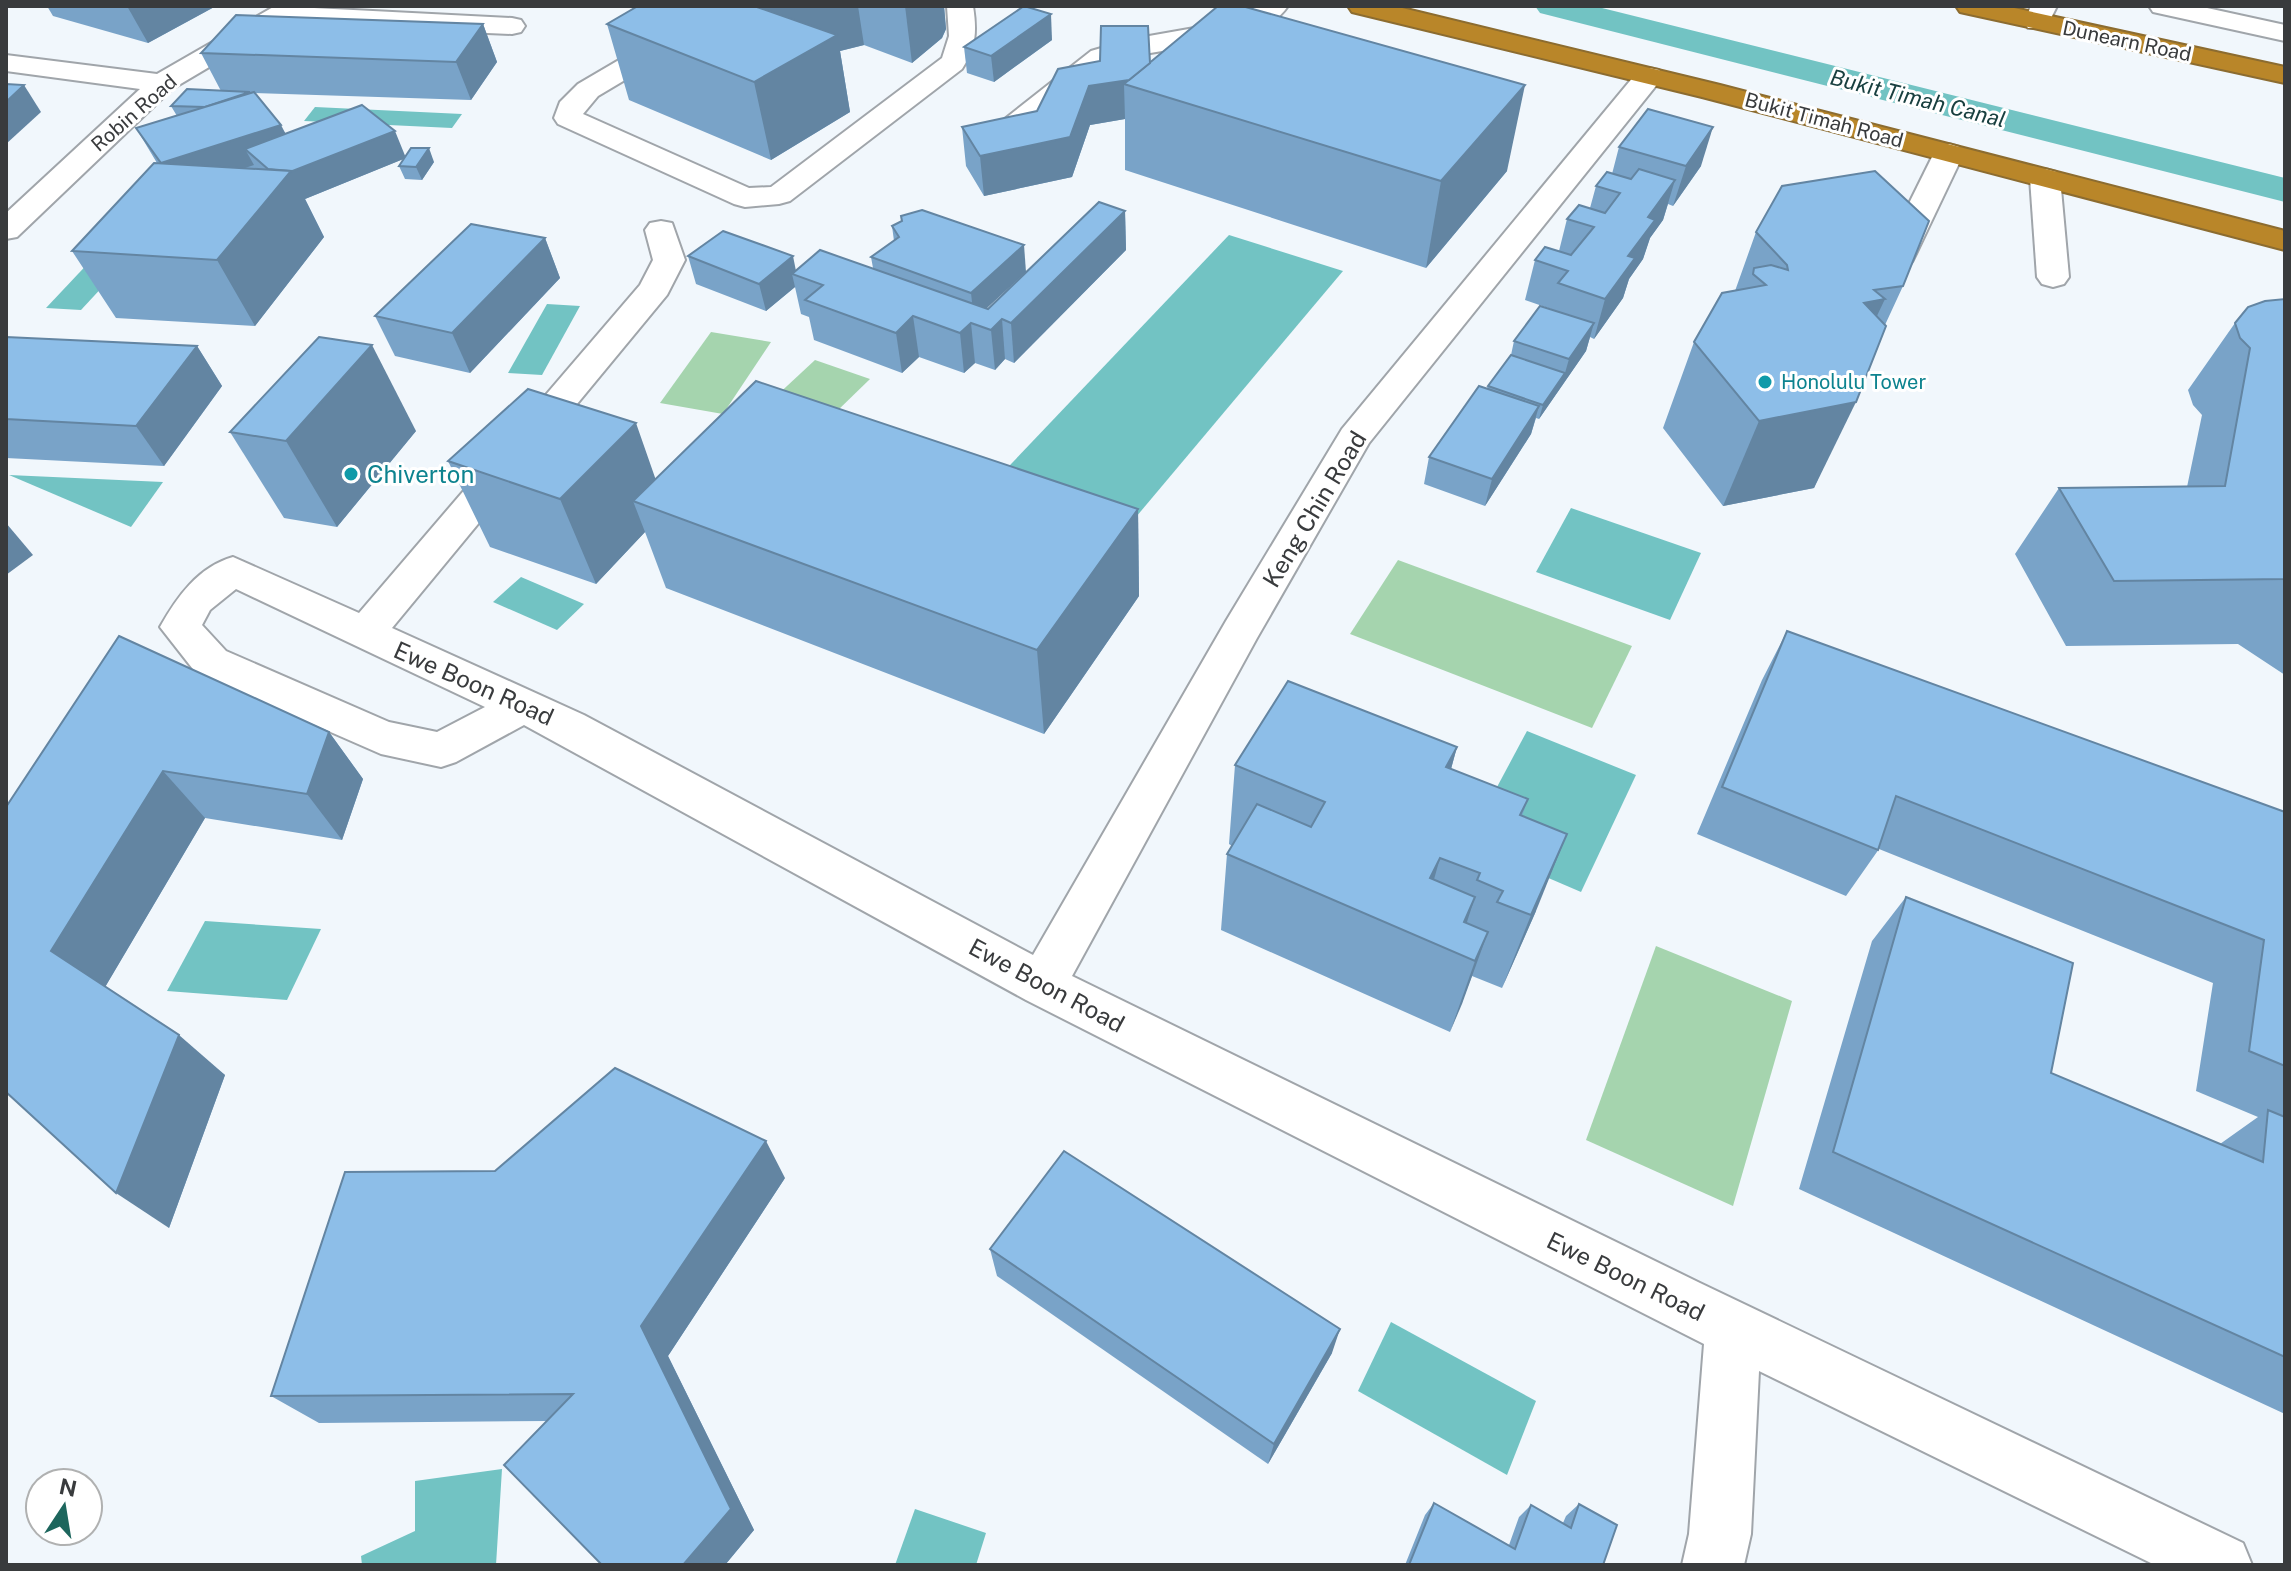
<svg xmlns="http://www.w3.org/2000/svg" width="2291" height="1571" viewBox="0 0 2291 1571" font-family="'Public Sans',sans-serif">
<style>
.green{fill:#a5d4ae}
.water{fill:#72c3c3}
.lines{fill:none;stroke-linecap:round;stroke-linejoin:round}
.canal{fill:#72c3c3;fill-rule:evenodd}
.minor-casing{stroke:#a0a5aa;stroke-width:4}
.highway-casing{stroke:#8c6c30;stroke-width:4}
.minor{fill:#fff;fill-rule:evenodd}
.highway{fill:#b98629;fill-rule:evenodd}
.wall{fill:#79a3c8}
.shaded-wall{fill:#6385a2}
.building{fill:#8dbee8;stroke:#6385a2;stroke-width:2}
.culture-dot{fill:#0f9aa8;stroke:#fff;stroke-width:3}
.labels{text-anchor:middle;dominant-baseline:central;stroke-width:6;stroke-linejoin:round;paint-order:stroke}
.far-street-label{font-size:20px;fill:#393b3d;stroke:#fff}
.far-culture-label{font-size:20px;fill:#0d838f;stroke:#fff;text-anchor:start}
.far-water-label{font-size:22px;font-style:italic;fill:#194040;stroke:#fff}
.culture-label{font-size:24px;fill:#0d838f;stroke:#fff;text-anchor:start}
.street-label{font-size:24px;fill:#393b3d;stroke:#fff}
</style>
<rect width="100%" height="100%" fill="#f1f7fc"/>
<g class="green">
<path d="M711,332L771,342L723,414L660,403Z"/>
<path d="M815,360L870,379L800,447L744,426Z"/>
<path d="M1398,560L1632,646L1592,728L1350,634Z"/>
<path d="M1656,946L1792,1001L1733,1206L1586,1140Z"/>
</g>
<g class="water">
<path d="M315,107L462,114L452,128L304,121Z"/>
<path d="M1229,235L1343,271L1120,536L991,485Z"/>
<path d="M111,239L145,241L81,310L46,308Z"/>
<path d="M547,304L580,306L542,375L508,373Z"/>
<path d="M9,475L163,482L131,527Z"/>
<path d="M1571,508L1701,553L1670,620L1536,572Z"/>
<path d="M521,577L584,604L557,630L493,602Z"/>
<path d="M1527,731L1636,775L1581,892L1467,843Z"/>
<path d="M205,921L321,929L287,1000L167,991Z"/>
<path d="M1391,1322L1536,1401L1507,1475L1358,1391Z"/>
<path d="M502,1469L496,1565H362L361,1556L415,1531V1481Z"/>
<path d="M915,1509L986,1533L976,1565H895Z"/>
</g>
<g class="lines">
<path class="canal" d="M1535,6H1594L2285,178V202L1540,13Z"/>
<g class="minor-casing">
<g id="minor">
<path d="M275,6L512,18L521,20L525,26L521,32L512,34L282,24L172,89L17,237L6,239V213L140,89L6,71V55L157,74Z"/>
<path d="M711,6H743L739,12L598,96L583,114L749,188L771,187L942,58L949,36L947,6H973C977,31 976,48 962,69L790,201L779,204L745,207L734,204L558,124L554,118L560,102L578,84Z"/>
<path d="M1257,6H1288C1257,52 1164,43 1115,62C1091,71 1052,108 1030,124L1020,127L1010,124L1006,118L1091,51L1132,39L1234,21Z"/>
<path d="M2031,6H2057L2046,28H2028L2024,22Z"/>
<path d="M2149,6H2198L2285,25V41L2153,12Z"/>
<path d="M1649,68L1659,70L1663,76L1659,82L1369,443L1257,638L1072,976L1700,1283L2243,1543L2252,1565H2155L1759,1371L1751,1534L1744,1565H1682L1689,1534L1704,1344L1026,1000L524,725L456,762L441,767L381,754L196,673L160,627C177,597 198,567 233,557L359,613L640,285L653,260L645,230L650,223L661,221L672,223L685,260L667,295L392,628L584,715L1033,955L1226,621L1342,429L1639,70ZM236,589L485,707L437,732L389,722L226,651L202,625L210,610Z"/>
<path d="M1949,144L1959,147L1964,153L1913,260L1908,267L1897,270L1886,267L1881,260L1934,153L1939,147Z"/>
<path d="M2045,169L2056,172L2060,178L2069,277L2064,284L2053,287L2042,284L2037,277L2030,178L2034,172Z"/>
</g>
</g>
<g class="highway-casing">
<g id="highway">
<path d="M1348,6H1394L1720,85L2285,231V250L1702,97L1352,12Z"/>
<path d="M1956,6H2005L2285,67V83L1969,14L1960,12Z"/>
</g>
</g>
<use href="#minor" class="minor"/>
<use href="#highway" class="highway"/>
</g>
<g class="wall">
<path d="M47,6H216L148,43L53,16Z"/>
<path d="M638,6H944L946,29L942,38L912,63L864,45L840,51L850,112L771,160L629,100L607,24Z"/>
<path d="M483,24L497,62L471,100L254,93L286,134L434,162L422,180L405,179L399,166L403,159L305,199L324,237L255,326L116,318L72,251L157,163L136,128L177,116L171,106L221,91L201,53Z"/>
<path d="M1052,40L994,82L967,73L964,47Z"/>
<path d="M1150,63L1507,171L1426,268L1125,170V119L1090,125L1072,177L984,196L966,166L962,127L1037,111Z"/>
<path d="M1619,147L1701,166L1673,206L1668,204L1663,220L1650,238L1643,259L1629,279L1623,298L1594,339L1590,337L1586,351L1539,419L1536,418L1531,434L1485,506L1424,484L1429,457L1487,388L1488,386L1511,355L1514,341L1551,309L1525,300L1535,260L1559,251L1567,219L1590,208L1596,186L1612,174Z"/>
<path d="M1125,211L1126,250L1014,363L1005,359L995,370L975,363L964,373L919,357L902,373L814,340L809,317L801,314L795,287L766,311L696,284L688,256L796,270L873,268L871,257L894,241L892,226L902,221L901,216L988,309Z"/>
<path d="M1756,232L1903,286L1885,325L1814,488L1723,506L1663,428L1694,342L1735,291Z"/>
<path d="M545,238L560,278L470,373L395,356L375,316Z"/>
<path d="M2285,299V675L2238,644L2066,646L2015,554L2059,488L2187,487L2202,415L2193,405L2188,390L2235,323Z"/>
<path d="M6,337L197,346L222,386L164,466L6,458Z"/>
<path d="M416,431L337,527L284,518L230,432Z"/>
<path d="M448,461L656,479L1138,509L1139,596L1044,734L666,588L645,532L596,584L490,547Z"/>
<path d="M1787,631L2285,812V1414L1799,1189L1872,941L1906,897L2051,1073L2220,1144L2258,1117L2196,1091L2213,983L1879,849L1846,896L1697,834L1762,680Z"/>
<path d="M329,732L363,779L342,840L205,818L105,987L225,1075L169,1228L6,807Z"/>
<path d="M1457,747L1451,769L1528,799L1522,816L1536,911L1502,988L1472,976L1450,1032L1221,930L1227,854L1232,846L1229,844L1235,765Z"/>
<path d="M785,1178L668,1356L754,1530L725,1565H602L547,1421L319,1423L271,1396Z"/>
<path d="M990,1249L1332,1353L1268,1464L997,1276Z"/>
<path d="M1434,1503L1509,1545L1519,1517L1531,1505L1563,1523L1566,1516L1579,1504L1603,1565H1405L1425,1515Z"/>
</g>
<g class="shaded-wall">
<path d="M127,6H216L148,43Z"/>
<path d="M749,6H858L864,45L840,51L850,112L771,160L754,82Z"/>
<path d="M905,6H944L946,29L942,38L912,63Z"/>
<path d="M1051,14L1052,40L994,82L991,56Z"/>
<path d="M483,24L497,62L471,100L456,62Z"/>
<path d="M1150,76L1124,84L1125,119L1090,125L1072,177L984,196L980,156L1089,86Z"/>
<path d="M24,85L41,112L6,144V102Z"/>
<path d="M1525,85L1507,171L1426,268L1441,181Z"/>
<path d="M281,125L295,152L245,149L254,165L176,191L161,163Z"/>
<path d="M1713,127L1701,166L1673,206L1686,166Z"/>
<path d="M395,131L406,158L305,199L324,237L255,326L217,260L277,177Z"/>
<path d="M429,148L434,162L422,180L416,167Z"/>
<path d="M1675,180L1663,220L1650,238L1643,259L1629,279L1623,298L1594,339L1605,299L1648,217Z"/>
<path d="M1125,211L1126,250L1014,363L1011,323Z"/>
<path d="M545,238L560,278L470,373L452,333Z"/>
<path d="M1024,245L1026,272L974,320L971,293Z"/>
<path d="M793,256L797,276L792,274L795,287L766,311L759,284Z"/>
<path d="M1885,299L1844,385L1864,303Z"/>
<path d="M913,316L919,357L902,373L896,333Z"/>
<path d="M1002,319L1005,359L995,370L991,330Z"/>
<path d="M971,323L975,363L964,373L960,333Z"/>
<path d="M1594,323L1586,351L1539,419L1543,405L1565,373L1569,359Z"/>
<path d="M372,345L416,431L337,527L286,441Z"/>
<path d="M197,346L222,386L164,466L136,426Z"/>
<path d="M1856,402L1814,488L1723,506L1759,421Z"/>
<path d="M1539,406L1531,434L1485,506L1492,479Z"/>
<path d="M636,423L666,509L633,501L645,532L596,584L560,499Z"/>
<path d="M1138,509L1139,596L1044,734L1037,650Z"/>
<path d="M6,523L33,555L6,575Z"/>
<path d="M329,732L363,779L342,840L307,794Z"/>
<path d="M1457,747L1435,827L1446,767Z"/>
<path d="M163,771L205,818L101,994L51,951Z"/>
<path d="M1567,834L1536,911L1502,988L1531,915Z"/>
<path d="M1440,858L1419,933L1430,878Z"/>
<path d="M1475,897L1457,953L1464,922Z"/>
<path d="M1488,932L1462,1004L1450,1032L1475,961Z"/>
<path d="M179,1035L225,1075L169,1228L116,1193Z"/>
<path d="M766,1141L785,1178L668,1356L754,1530L725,1565H683L641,1326Z"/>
<path d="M1340,1329L1332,1353L1268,1464L1274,1444Z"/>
</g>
<g class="building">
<path d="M638,6H754L837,35L754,82L607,24Z"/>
<path d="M1024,6L1051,14L991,56L964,47Z"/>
<path d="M1218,6H1242L1525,85L1441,181L1124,84Z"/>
<path d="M236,15L483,24L456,62L201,53Z"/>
<path d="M1101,26H1148L1150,63L1129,80L1089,86L1070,137L980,156L962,127L1037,111L1058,69L1100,61Z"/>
<path d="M6,84L24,85L6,102Z"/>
<path d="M187,89L250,92L205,107L171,106Z"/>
<path d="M254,92L281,125L161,163L136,128Z"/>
<path d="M362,105L395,131L290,172L291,171L268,169L245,149Z"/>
<path d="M1648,109L1713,127L1686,166L1619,147Z"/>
<path d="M411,148H429L416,167L399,166Z"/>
<path d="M154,163L291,171L217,260L72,251Z"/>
<path d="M1639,169L1675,180L1648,217L1655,220L1628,256L1635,258L1605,299L1558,283L1568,271L1535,260L1545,247L1571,255L1594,227L1567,219L1579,205L1605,213L1620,193L1596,186L1607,172L1631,179Z"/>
<path d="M1875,171L1929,221L1903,286L1874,290L1885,299L1864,303L1886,326L1856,402L1759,421L1694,342L1722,293L1766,285L1753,274L1754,268L1771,265L1788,270L1787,265L1756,232L1782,186Z"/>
<path d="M1099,202L1125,211L1011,323L1002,319L991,330L971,323L960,333L913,316L896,333L805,300L823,285L792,274L820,250L988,309Z"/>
<path d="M922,210L1024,245L971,293L871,257L899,237L892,226L902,221L901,216Z"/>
<path d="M471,224L545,238L452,333L375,316Z"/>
<path d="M723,231L793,256L759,284L688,256Z"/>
<path d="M2285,299V579L2114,581L2059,488L2225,486L2250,348L2240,338L2235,323L2248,307L2265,301Z"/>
<path d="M1540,306L1594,323L1569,359L1514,341Z"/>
<path d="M6,337L197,346L136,426L6,419Z"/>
<path d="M319,337L372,345L286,441L230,432Z"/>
<path d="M1511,355L1565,373L1543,405L1488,386Z"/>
<path d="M756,381L1138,509L1037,650L633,501Z"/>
<path d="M1479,386L1539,406L1492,479L1429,457Z"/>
<path d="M528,389L636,423L560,499L448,461Z"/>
<path d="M1787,631L2285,812V1066L2249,1051L2264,940L1896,796L1878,850L1722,787Z"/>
<path d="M119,636L329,732L307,794L163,771L51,951L179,1035L116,1193L6,1092V807Z"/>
<path d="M1288,681L1457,747L1446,767L1528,799L1520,815L1567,834L1531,915L1497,902L1503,891L1477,880L1480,873L1440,858L1430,878L1475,897L1464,922L1488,932L1475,961L1227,854L1257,804L1311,827L1325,802L1235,765Z"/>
<path d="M1906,897L2073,963L2051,1073L2263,1162L2268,1110L2285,1117V1357L1833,1152Z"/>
<path d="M615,1068L766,1141L641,1326L731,1509L683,1565H602L504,1465L573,1394L271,1396L345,1172L495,1171Z"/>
<path d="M1064,1151L1340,1329L1274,1444L990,1249Z"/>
<path d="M1434,1503L1515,1549L1531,1505L1571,1528L1579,1504L1617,1525L1603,1565H1409Z"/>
</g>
<g class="culture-dot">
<circle cx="1765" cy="382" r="8"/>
<circle cx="351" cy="474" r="8"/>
</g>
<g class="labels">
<g class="far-street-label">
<text transform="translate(2127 41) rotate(12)">Dunearn Road</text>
<text transform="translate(134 113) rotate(-41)">Robin Road</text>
<text transform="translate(1824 120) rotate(15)">Bukit Timah Road</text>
</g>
<g class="far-culture-label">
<text x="1781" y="382">Honolulu Tower</text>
</g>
<g class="far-water-label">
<text transform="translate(1918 98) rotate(14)">Bukit Timah Canal</text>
</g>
<g class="culture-label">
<text x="367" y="474">Chiverton</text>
</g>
<g class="street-label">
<text transform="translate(1314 509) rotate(-59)">Keng Chin Road</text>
<text transform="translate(474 683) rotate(24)">Ewe Boon Road</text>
<text transform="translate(1047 985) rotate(28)">Ewe Boon Road</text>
<text transform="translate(1626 1276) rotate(26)">Ewe Boon Road</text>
</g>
</g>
<rect width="2291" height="1571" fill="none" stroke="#393b3d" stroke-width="16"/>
<g transform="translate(64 1507) rotate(12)"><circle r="38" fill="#ffffff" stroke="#b0b1b1" stroke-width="2"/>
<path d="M0-6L14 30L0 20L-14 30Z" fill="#1d665d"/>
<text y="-12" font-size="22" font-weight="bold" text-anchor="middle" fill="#393b3d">N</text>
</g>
</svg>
